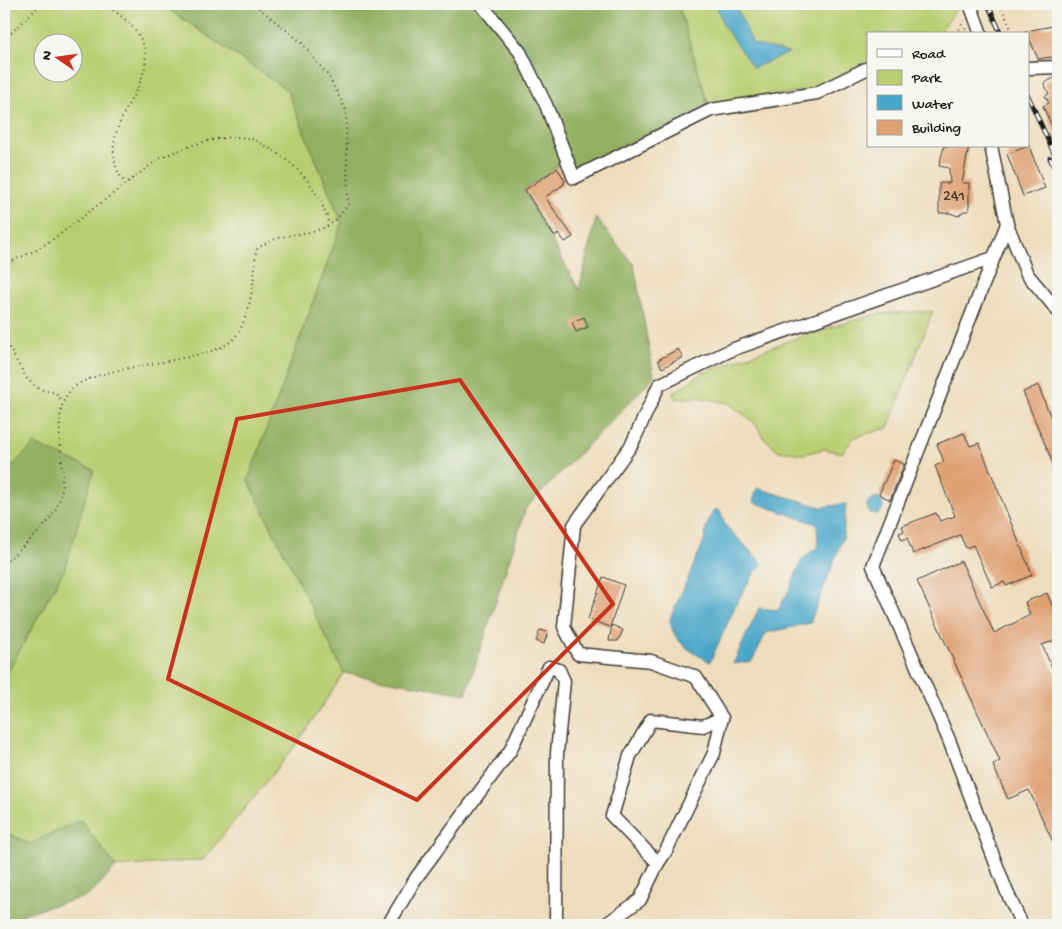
<svg xmlns="http://www.w3.org/2000/svg" width="1062" height="929" viewBox="0 0 1062 929" font-family="'Gochi Hand',sans-serif">
<style>
.green{fill:#bacd70;stroke:#6b7446;fill-rule:evenodd}
.forest{fill:#93b062;stroke:#58663f}
.water{fill:#4ba7c9;stroke:#346272}
.lines{fill:none;stroke-linecap:round;stroke-linejoin:round}
.stream{stroke:#4ba7c9;stroke-width:3}
.building{fill:#dfa072}
.minor-casing{stroke:#3c3934;stroke-width:15}
.path{stroke:#3c3934;stroke-width:2;stroke-dasharray:1 4;stroke-linecap:butt}
.minor{stroke:#fff;stroke-width:12}
.rail-casing{stroke:#1c1c1c;stroke-width:5}
.rail{stroke:#f6f6f2;stroke-width:3;stroke-dasharray:9;stroke-linecap:butt}
.marked{fill:none;stroke:#c8321e;stroke-width:4;stroke-linejoin:round}
.labels{text-anchor:middle;dominant-baseline:central;stroke-width:4;stroke-linejoin:round;paint-order:stroke}
.number-label{font-size:16px;fill:#4d3d32}
</style>
<rect width="100%" height="100%" fill="#f6f6f2"/>
<filter id="ink" filterUnits="userSpaceOnUse"><feTurbulence type="fractalNoise" baseFrequency=".02" numOctaves="2"/><feDisplacementMap in="SourceGraphic" scale="10" xChannelSelector="R" yChannelSelector="G"/><feConvolveMatrix kernelMatrix="1 2 1 2 8 2 1 2 1" color-interpolation-filters="sRGB"/></filter>
<filter id="wash" filterUnits="userSpaceOnUse"><feTurbulence type="fractalNoise" baseFrequency=".0096" numOctaves="4" result="noise"/><feDisplacementMap in="SourceGraphic" scale="20" xChannelSelector="R" yChannelSelector="G"/><feGaussianBlur stdDeviation="1.12" result="paint"/><feColorMatrix in="noise" values="0 0 0 0 0 0 0 0 0 0 0 0 0 0 0 0 0 1.4 0 .05"/><feComposite in="paint" operator="in"/></filter>
<g filter="url(#wash)">
<rect width="100%" height="100%" fill="#eeddbc"/>
<g class="green">
<path d="M4,4H161L287,90L342,223L248,480L344,673L298,742L203,860L116,867L81,820L30,844L4,831V679L65,568L34,444L4,474ZM42,42H72V72H42Z"/>
<path d="M678,4H960L939,34H868V62L815,89L709,107Z"/>
<path d="M933,311L888,428L855,437L842,453L824,449L804,454L779,451L765,439L755,423L728,403L698,397L676,399L672,394L702,373L804,335L876,314Z"/>
</g>
<g class="forest">
<path d="M161,4H678L709,107L583,169L563,163L524,190L579,290L596,218L634,265L654,377L526,508L466,694L344,673L248,480L342,223L287,90Z"/>
<path d="M34,444L94,470L65,568L4,679V474Z"/>
<path d="M81,820L116,867L88,896L25,913L16,925H4V832L30,844Z"/>
</g>
<g class="water">
<path d="M716,4H735L753,44L789,53L753,68L723,25Z"/>
<path d="M757,488L821,507L846,504L843,538L810,623L766,633L752,661L733,664L759,608L778,610L789,591L802,559L818,547L817,524L753,502Z"/>
<circle cx="875" cy="506" r="8"/>
<path d="M714,509L720,511L725,525L763,564L755,572L738,600L710,662C690,650 673,644 670,619L705,539L706,528Z"/>
</g>
<g class="lines">
<path class="stream" d="M521,43L533,64"/>
</g>
<g id="blocks">
<g class="building">
<path d="M1058,25V56L1038,59L1026,31Z"/>
<path d="M1058,76V140L1043,106L1049,103L1045,96L1049,94L1044,83Z"/>
<path d="M944,146H969L962,183H969V211H964L958,216L950,213H939V183H950L949,168L939,166Z"/>
<path d="M1029,146L1045,188L1023,196L1007,154Z"/>
<path d="M557,168L565,180L563,185L545,197L573,237L565,242L559,234L554,236L525,190Z"/>
<path d="M584,317L588,327L576,332L572,322Z"/>
<path d="M678,349L683,357L662,368L658,360Z"/>
<path d="M1038,385L1051,418L1058,415V475L1023,392Z"/>
<path d="M964,433L970,446L979,443L1032,575L1006,586L1004,582L992,587L973,545L966,548L960,535L913,554L907,538L902,540L899,533L904,531L902,526L936,513L940,521L955,516L935,466L944,462L937,444Z"/>
<path d="M894,460L904,464L890,500L879,494Z"/>
<path d="M961,561L994,633L1030,615L1025,602L1047,593L1058,620V639L1042,645L1058,681V853L1029,790L1008,799L993,765L1000,761L917,581Z"/>
<path d="M603,577L624,585L610,627L588,619Z"/>
<path d="M612,625L623,630L618,641H609Z"/>
<path d="M540,630L548,632L544,644L536,641Z"/>
</g>
</g>
</g>
<g filter="url(#ink)">
<use href="#blocks" fill-opacity="0" stroke="#3c3934" stroke-width="1"/>
<g class="lines">
<g class="minor-casing">
<g id="minor">
<path d="M481,4L520,52L546,105L574,178L711,110L817,93L868,68"/>
<path d="M970,4L981,34"/>
<path d="M1029,68L1058,67"/>
<path d="M991,146L1007,224L1027,274L1058,311"/>
<path d="M1007,224L873,566L949,740L1006,890L1022,925"/>
<path d="M658,863L666,851L714,753L722,718"/>
<path d="M388,925L416,878L510,751L549,667L559,670L564,681L557,753L556,925"/>
<path d="M605,925L640,900L658,863L612,816L630,756L651,720L703,726L722,718L696,677L651,661L578,654L564,627L574,525L632,444L659,385L731,350L993,258"/>
</g>
</g>
<g class="path">
<path d="M105,4C199,66 98,102 116,166C117,172 122,178 125,183"/>
<path d="M1002,8L1013,34"/>
<path d="M957,34L964,20"/>
<path d="M963,34L967,26"/>
<path d="M4,40L41,4"/>
<path d="M4,265L36,250L55,238L157,160C179,149 221,133 246,138C256,139 266,146 274,151C302,169 319,191 329,223"/>
<path d="M4,339L27,379L39,389L56,393L62,402"/>
<path d="M4,564C22,546 54,524 60,498C68,468 49,413 70,391C80,380 97,376 111,372C140,364 207,358 229,343C250,328 255,275 256,250C278,232 298,237 323,228C333,225 342,213 348,204L346,110L329,77L301,42L254,4"/>
</g>
<use href="#minor" class="minor"/>
<g class="rail-casing">
<g id="rail">
<path d="M988,4L1001,34"/>
<path d="M1028,96L1058,162"/>
<path d="M1050,158L1058,176"/>
</g>
</g>
<use href="#rail" class="rail"/>
</g>
</g>
<path class="marked" d="M460,380L613,604L417,800L168,679L237,419Z"/>
<g class="labels">
<g class="number-label">
<text x="954" y="197">241</text>
</g>
</g>
<rect width="1062" height="929" fill="none" stroke="#f6f6f2" stroke-width="20"/>
<rect x="867" y="32" width="162" height="115" fill="#f6f6f2" stroke="#9f9f9c"/>
<rect x="877" y="49" width="25" height="8" fill="#ffffff" stroke="#9f9f9c"/>
<text x="912" y="58" font-size="15" fill="#1c1c1c">Road</text>
<rect x="877" y="70" width="25" height="15" fill="#bacd70" stroke="#9f9f9c"/>
<text x="912" y="82" font-size="15" fill="#1c1c1c">Park</text>
<rect x="877" y="95" width="25" height="15" fill="#4ba7c9" stroke="#9f9f9c"/>
<text x="912" y="108" font-size="15" fill="#1c1c1c">Water</text>
<rect x="877" y="120" width="25" height="15" fill="#dfa072" stroke="#9f9f9c"/>
<text x="912" y="132" font-size="15" fill="#1c1c1c">Building</text>
<g transform="translate(58 58) rotate(283)"><circle r="24" fill="#f6f6f2" stroke="#9f9f9c"/>
<path d="M0-4L9 19L0 12L-9 19Z" fill="#c8321e"/>
<text y="-8" font-size="14" font-weight="bold" text-anchor="middle" fill="#1c1c1c">N</text>
</g>
</svg>
